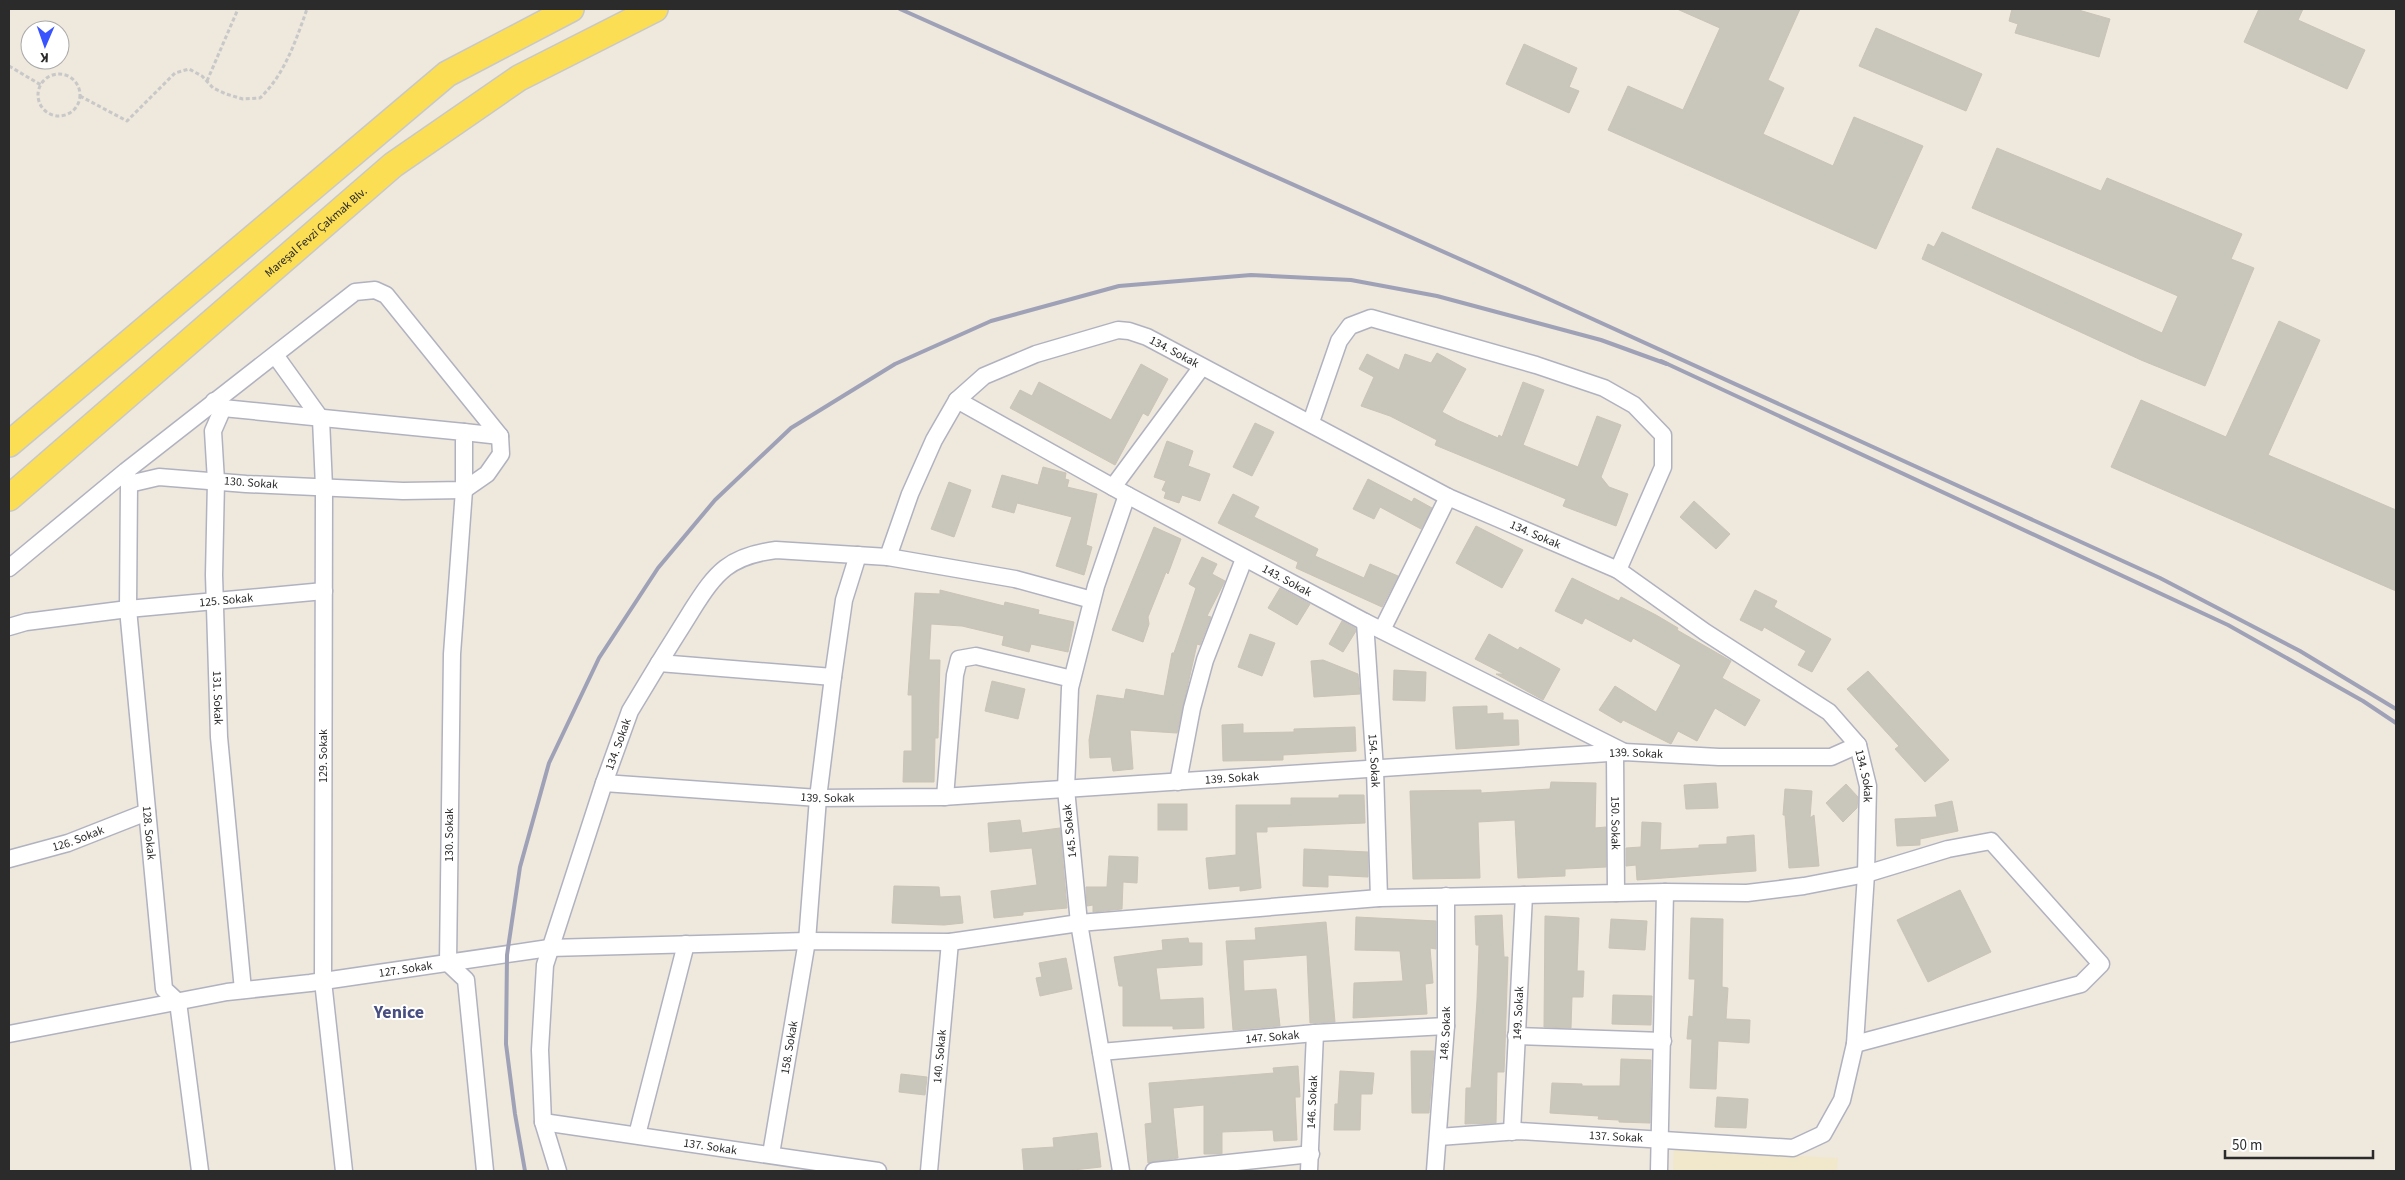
<svg xmlns="http://www.w3.org/2000/svg" width="2405" height="1180" viewBox="0 0 2405 1180" font-family="'Source Sans 3',sans-serif">
<style>
.education{fill:#f1e7cb}
.building{fill:#c9c6bb;stroke:#cac4b6}
.lines{fill:none;stroke-linecap:round;stroke-linejoin:round}
.minor-casing{stroke:#b1b2c0;stroke-width:19}
.primary-casing{stroke:#c8c8c8;stroke-width:28}
.path{stroke:#c8c8c8;stroke-width:3;stroke-dasharray:4 2.5;stroke-linecap:butt}
.minor{stroke:#fff;stroke-width:16}
.primary{stroke:#fcde54;stroke-width:25}
.rail{stroke:#9fa1b7;stroke-width:4}
.labels{text-anchor:middle;dominant-baseline:central;stroke-width:4;stroke-linejoin:round;paint-order:stroke}
.street-label{font-size:12px;fill:#2b2b2b;stroke:#fff}
.district-label{font-size:18px;font-weight:bold;fill:#484f80;stroke:#fff}
</style>
<rect width="100%" height="100%" fill="#eee8dd"/>
<path class="education" d="M1674,1150L1838,1158L1837,1171H1673Z"/>
<g class="building">
<path d="M1677,9H1800L1768,80L1784,88L1763,134L1833,166L1854,117L1923,146L1876,249L1608,130L1628,86L1683,110L1720,28Z"/>
<path d="M2012,9H2075L2110,19L2099,57L2015,33L2018,24L2009,21Z"/>
<path d="M2259,9H2303L2298,20L2365,50L2347,89L2244,42Z"/>
<path d="M1876,28L1982,74L1966,111L1859,66Z"/>
<path d="M1524,44L1577,68L1569,87L1579,91L1569,113L1506,84Z"/>
<path d="M1997,148L2101,191L2107,178L2242,234L2231,259L2254,268L2205,386L2141,360L1922,259L1928,244L1934,247L1942,232L2162,333L2178,296L1972,208Z"/>
<path d="M2279,321L2320,340L2268,455L2396,510V591L2111,467L2141,400L2226,437Z"/>
<path d="M1437,353L1466,369L1442,412L1457,420L1498,438L1499,435L1502,437L1523,382L1544,390L1523,445L1578,467L1597,416L1621,425L1601,477L1609,487L1628,494L1616,526L1563,506L1566,499L1435,445L1437,440L1390,416L1361,406L1374,377L1359,369L1367,354L1399,370L1405,354L1431,363Z"/>
<path d="M1141,364L1168,379L1148,416L1143,413L1115,465L1010,408L1020,390L1032,396L1039,382L1111,420Z"/>
<path d="M1255,423L1274,432L1252,476L1233,467Z"/>
<path d="M1167,441L1193,451L1188,466L1210,474L1200,501L1182,495L1179,503L1164,498L1166,492L1162,490L1166,481L1154,477Z"/>
<path d="M1043,467L1066,473L1065,479L1069,480L1067,487L1097,494L1086,545L1092,547L1084,575L1056,566L1072,517L1017,503L1014,513L992,507L1002,475L1038,485Z"/>
<path d="M1368,479L1412,502L1414,498L1432,508L1421,529L1380,507L1374,519L1353,509Z"/>
<path d="M949,482L971,490L954,537L931,529Z"/>
<path d="M1233,494L1259,507L1254,517L1318,549L1315,556L1364,578L1370,564L1398,576L1382,607L1296,568L1298,562L1218,523Z"/>
<path d="M1694,501L1730,534L1716,549L1680,517Z"/>
<path d="M1476,526L1523,550L1502,588L1456,563Z"/>
<path d="M1154,527L1181,539L1168,574L1166,572L1148,617L1149,624L1143,642L1112,630Z"/>
<path d="M1202,557L1217,564L1212,574L1225,581L1207,616L1211,617L1200,645L1197,644L1177,733L1130,730L1133,769L1113,771L1111,757L1090,758L1089,740L1097,695L1124,699L1126,689L1164,696L1172,653H1174L1196,588L1189,584Z"/>
<path d="M1572,578L1619,601L1621,597L1656,615L1678,628L1677,630L1731,661L1722,678L1760,700L1745,726L1715,708L1697,741L1678,731L1671,744L1623,720L1621,723L1599,710L1615,686L1656,712L1681,665L1633,638L1631,642L1585,618L1582,624L1555,611Z"/>
<path d="M1280,588L1310,604L1297,625L1268,608Z"/>
<path d="M940,590L1004,606L1005,602L1039,610L1038,614L1074,622L1068,652L1031,644L1029,652L1002,645L1004,636L962,626L931,624L929,660H940L938,738H935L934,782H903L904,751H912V695H908L915,593L940,594Z"/>
<path d="M1755,590L1777,601L1774,607L1831,639L1812,672L1798,665L1806,651L1764,627L1762,631L1740,620Z"/>
<path d="M1342,621L1355,628L1356,631L1343,652L1329,644Z"/>
<path d="M1250,634L1275,643L1262,676L1238,667Z"/>
<path d="M1489,634L1518,650L1520,647L1560,669L1543,700L1496,674H1504L1475,659Z"/>
<path d="M1323,660L1358,674L1360,694L1314,697L1311,661Z"/>
<path d="M1394,670L1426,672L1425,701L1393,700Z"/>
<path d="M1868,671L1949,760L1925,782L1895,749L1899,746L1847,689Z"/>
<path d="M992,681L1025,689L1018,719L985,711Z"/>
<path d="M1487,706V714L1503,713V720H1518L1519,745L1456,749L1453,707Z"/>
<path d="M1243,724V733L1294,732V729L1355,727L1356,751L1283,755V760L1223,761L1222,725Z"/>
<path d="M1551,782L1596,783L1595,828L1606,827V867L1565,869V876L1518,878L1515,820L1478,822L1480,878L1413,879L1410,791L1481,790V793L1550,789Z"/>
<path d="M1716,783L1718,808L1686,809L1684,785Z"/>
<path d="M1846,784L1858,797L1857,808L1843,822L1826,803Z"/>
<path d="M1785,789L1812,791L1810,818L1814,815L1819,866L1789,868L1785,815H1783Z"/>
<path d="M1339,795H1364L1365,823L1267,827V832H1256L1261,888L1240,891V886L1209,889L1206,858L1236,855V805H1291V798H1339Z"/>
<path d="M1952,801L1958,831L1920,839V845L1897,846L1895,819L1937,817L1935,805Z"/>
<rect x="1158" y="804" width="29" height="26"/>
<path d="M1020,820L1022,833L1060,828L1067,908L1023,912V915L994,918L991,891L1037,885L1032,848L990,852L988,823Z"/>
<path d="M1642,822L1661,823L1660,850L1699,848V845L1727,844V837L1754,835L1756,871L1637,880L1636,865L1626,866V848L1641,847Z"/>
<path d="M1304,849L1368,852V877L1328,875V887L1303,886Z"/>
<path d="M1109,856L1138,857L1137,883L1123,882L1122,909L1093,912V905L1087,906L1086,887H1107Z"/>
<path d="M894,886L939,887L940,897L960,896L963,923L944,925L892,923Z"/>
<path d="M1960,890L1991,952L1928,982L1897,920Z"/>
<path d="M1502,915L1504,957H1508L1505,1046L1504,1072H1497L1496,1123L1465,1124L1466,1088H1471L1477,1000L1479,945H1476L1475,916Z"/>
<path d="M1545,916L1579,918L1577,971H1584L1583,997H1572L1571,1028L1544,1027Z"/>
<path d="M1356,917L1436,921V949L1430,948L1433,983L1425,984L1427,1014L1353,1018L1354,983L1403,981L1400,951L1355,950Z"/>
<path d="M1691,918L1723,919L1722,987L1728,988L1726,1019L1750,1020L1749,1043L1718,1041L1716,1089L1690,1088L1692,1039H1687L1689,1016L1693,1017L1695,979H1689Z"/>
<path d="M1611,919L1647,921L1645,950L1609,948Z"/>
<path d="M1326,922L1335,1022L1310,1023L1307,955L1243,960L1244,991L1276,989L1280,1026L1233,1030L1226,941L1256,940L1255,928Z"/>
<path d="M1188,938L1189,943H1202V965L1156,968L1160,1000L1203,998L1204,1028L1173,1029V1026H1123V986H1119L1114,957L1163,950L1162,940Z"/>
<path d="M1066,958L1072,989L1040,996L1036,978L1042,977L1039,963Z"/>
<path d="M1613,995L1652,996L1651,1025L1612,1024Z"/>
<path d="M1411,1051H1434L1429,1113H1412Z"/>
<path d="M1621,1059L1651,1060L1650,1123L1619,1122V1120L1598,1119L1599,1116L1550,1113L1552,1083L1582,1084V1086H1620Z"/>
<path d="M1298,1066L1300,1097H1295L1297,1140L1274,1141L1273,1130L1222,1132V1154H1204V1105L1173,1108L1178,1158L1148,1163L1145,1124L1152,1123L1149,1083L1274,1073L1273,1068Z"/>
<path d="M1340,1071L1374,1073L1372,1094H1361L1360,1130H1334L1335,1104H1338Z"/>
<path d="M901,1074L927,1077L925,1095L899,1092Z"/>
<path d="M1717,1097L1748,1099L1746,1128L1715,1127Z"/>
<path d="M1097,1133L1101,1167L1064,1171H1024L1022,1149L1054,1147L1053,1138Z"/>
</g>
<g class="lines">
<g class="minor-casing">
<g id="minor">
<path d="M275,355L321,419L324,487L323,981L344,1171"/>
<path id="s1" d="M957,400L1127,495L1365,622L1624,752"/>
<path d="M214,401L223,408L464,432V490L452,654L448,963L466,980L485,1171"/>
<path id="s2" d="M223,408L213,431L216,481L214,575L219,737L243,990"/>
<path d="M1311,422L1339,341L1350,326L1371,318L1536,365L1604,388L1634,405L1663,435V467L1618,570"/>
<path d="M464,432L500,436"/>
<path id="s3" d="M127,475L129,484L128,609L164,989L178,1002L200,1171"/>
<path d="M1113,487L1201,368"/>
<path id="s4" d="M888,557L910,494L934,440L957,400L984,376L1036,354L1118,330L1129,331L1147,337L1448,497L1618,570L1705,632L1829,712L1858,745L1868,786L1866,874L1855,1044L1842,1100L1823,1134L1793,1148L1519,1131L1439,1137"/>
<path d="M9,568L126,471L355,292L375,290L386,295L500,436L501,454L487,474L464,490L403,491L246,484L159,477L129,484"/>
<path id="s5" d="M1365,622L1375,770L1379,898"/>
<path id="s6" d="M9,627L26,622L128,609L324,591"/>
<path d="M1382,630L1448,497"/>
<path d="M659,663C670,645 681,628 692,610C716,572 729,556 776,550L888,557L1015,579L1092,600"/>
<path id="s7" d="M1615,753L1616,893"/>
<path d="M1178,782L1192,708L1205,660L1244,559"/>
<path id="s8" d="M604,783L818,798L942,797L1624,752L1719,757H1831L1858,745"/>
<path d="M945,797L955,675L959,659L976,656L1072,679"/>
<path id="s9" d="M9,859L68,843L147,812"/>
<path id="s10" d="M9,1034L227,992L310,983L549,948L807,941L950,942L1079,923L1379,898L1665,892L1747,893L1804,886L1866,874L1948,849L1991,841L2101,964L2081,984L1855,1044"/>
<path d="M1516,1036L1663,1041"/>
<path id="s11" d="M1101,1052L1315,1033L1446,1026"/>
<path id="s12" d="M543,1122L878,1171"/>
<path id="s13" d="M1512,1132L1524,895"/>
<path d="M637,1135L686,944"/>
<path id="s14" d="M771,1154L807,941L818,798L833,677"/>
<path id="s15" d="M558,1171L543,1122L540,1050L545,965L604,783L630,711L659,663L833,677L844,600L858,555"/>
<path id="s16" d="M929,1171L950,942"/>
<path d="M1121,1171L1079,923L1066,789L1070,688L1096,586L1127,495"/>
<path d="M1154,1171L1311,1154"/>
<path id="s17" d="M1309,1171L1315,1033"/>
<path id="s18" d="M1435,1171L1446,1026V896"/>
<path d="M1659,1171L1665,892"/>
</g>
</g>
<g class="primary-casing">
<g id="primary">
<path d="M9,444L447,74L571,9"/>
<path id="s19" d="M9,498L393,165L519,78L655,9"/>
</g>
</g>
<g class="path">
<path d="M9,66L41,85"/>
<circle cx="59" cy="95" r="21"/>
<path d="M207,81L238,9"/>
<path d="M80,96L127,121L175,73L189,69L202,76L213,88L226,94L243,99L260,98C285,74 296,40 307,9"/>
</g>
<use href="#minor" class="minor"/>
<use href="#primary" class="primary"/>
<g class="rail">
<path d="M900,9L1529,290L2160,578L2300,651L2396,709"/>
<path d="M1661,361L2228,625L2363,701L2396,723"/>
<path d="M525,1171L515,1114L506,1044L507,955L520,867L549,763L599,658L658,568L715,500L791,428L895,364L991,321L1119,286L1251,275L1351,280L1437,296L1601,340L1667,364"/>
</g>
</g>
<g class="labels">
<g class="street-label">
<text stroke="none"><textPath href="#s19" startOffset="406">Mareşal Fevzi Çakmak Blv.</textPath></text>
<text stroke="none"><textPath href="#s4" startOffset="411">134. Sokak</textPath></text>
<text transform="translate(251 483) rotate(4)">130. Sokak</text>
<text stroke="none"><textPath href="#s4" startOffset="816">134. Sokak</textPath></text>
<text stroke="none"><textPath href="#s1" startOffset="376">143. Sokak</textPath></text>
<text stroke="none"><textPath href="#s6" startOffset="219">125. Sokak</textPath></text>
<text stroke="none"><textPath href="#s2" startOffset="292">131. Sokak</textPath></text>
<text stroke="none"><textPath href="#s15" startOffset="441">134. Sokak</textPath></text>
<text stroke="none"><textPath href="#s8" startOffset="1034">139. Sokak</textPath></text>
<text transform="translate(323 756) rotate(-90)">129. Sokak</text>
<text stroke="none"><textPath href="#s5" startOffset="139">154. Sokak</textPath></text>
<text stroke="none"><textPath href="#s4" startOffset="1236">134. Sokak</textPath></text>
<text stroke="none"><textPath href="#s8" startOffset="629">139. Sokak</textPath></text>
<text stroke="none"><textPath href="#s8" startOffset="224">139. Sokak</textPath></text>
<text stroke="none"><textPath href="#s7" startOffset="70">150. Sokak</textPath></text>
<text transform="translate(1070 831) rotate(-96)">145. Sokak</text>
<text stroke="none"><textPath href="#s3" startOffset="359">128. Sokak</textPath></text>
<text transform="translate(449 835) rotate(-90)">130. Sokak</text>
<text stroke="none"><textPath href="#s9" startOffset="72">126. Sokak</textPath></text>
<text stroke="none"><textPath href="#s10" startOffset="402">127. Sokak</textPath></text>
<text stroke="none"><textPath href="#s13" startOffset="119">149. Sokak</textPath></text>
<text stroke="none"><textPath href="#s18" startOffset="138">148. Sokak</textPath></text>
<text stroke="none"><textPath href="#s11" startOffset="172">147. Sokak</textPath></text>
<text stroke="none"><textPath href="#s14" startOffset="108">158. Sokak</textPath></text>
<text stroke="none"><textPath href="#s16" startOffset="115">140. Sokak</textPath></text>
<text stroke="none"><textPath href="#s17" startOffset="69">146. Sokak</textPath></text>
<text transform="translate(1616 1137) rotate(3)">137. Sokak</text>
<text stroke="none"><textPath href="#s12" startOffset="169">137. Sokak</textPath></text>
</g>
<g class="district-label">
<text x="399" y="1012">Yenice</text>
</g>
</g>
<rect width="2405" height="1180" fill="none" stroke="#2b2b2b" stroke-width="20"/>
<g transform="translate(45 45) rotate(182)"><circle r="24" fill="#ffffff" stroke="#aaaaaa"/>
<path d="M0-4L9 19L0 12L-9 19Z" fill="#3953ff"/>
<text y="-8" font-size="14" font-weight="bold" text-anchor="middle" fill="#2b2b2b">K</text>
</g>
<path d="M2225 1150v8h148v-8" fill="none" stroke="#2b2b2b" stroke-width="2.5"/>
<text x="2232" y="1150" font-size="15" fill="#2b2b2b" stroke="#ffffff" stroke-width="4" paint-order="stroke">50 m</text>
</svg>
